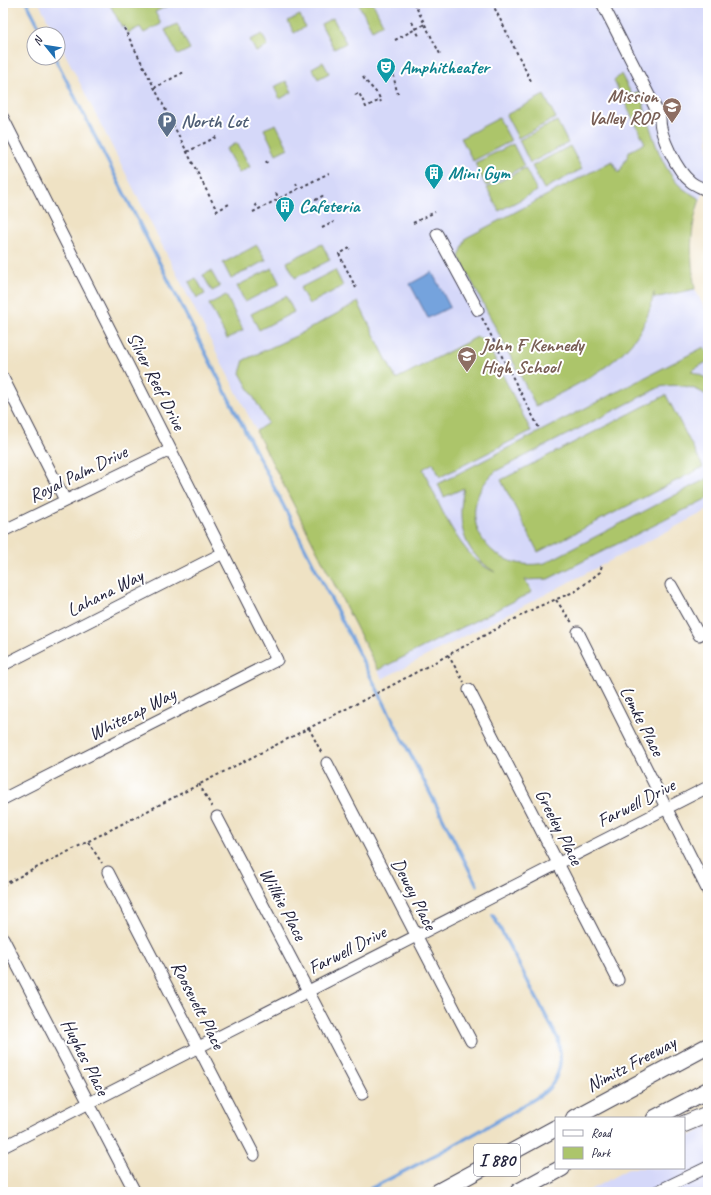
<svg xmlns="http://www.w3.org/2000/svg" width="711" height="1195" viewBox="0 0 711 1195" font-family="Caveat,sans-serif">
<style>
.built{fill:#d5d8f9}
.green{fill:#acc56b;stroke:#677453}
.water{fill:#74a3dd;stroke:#4b628c}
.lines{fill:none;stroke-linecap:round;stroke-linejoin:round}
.stream{stroke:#74a3dd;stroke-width:3.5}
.minor-casing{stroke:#413f50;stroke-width:13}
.highway-casing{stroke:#413f50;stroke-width:18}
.path{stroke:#413f50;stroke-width:2;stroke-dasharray:3 3;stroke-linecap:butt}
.minor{stroke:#fff;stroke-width:11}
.highway{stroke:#fff;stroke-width:16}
.labels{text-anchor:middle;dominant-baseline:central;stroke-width:4;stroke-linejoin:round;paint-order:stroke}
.shield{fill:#fff;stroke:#646476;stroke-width:1}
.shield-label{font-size:18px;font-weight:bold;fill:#22223b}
.culture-label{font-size:19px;font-weight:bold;fill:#0d838f;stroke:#fff;text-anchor:start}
.education-label{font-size:19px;font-weight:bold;fill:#785e54;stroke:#fff;text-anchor:end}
.service-label{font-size:19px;font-weight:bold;fill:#4e5e75;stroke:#fff;text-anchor:start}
.street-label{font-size:19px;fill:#22223b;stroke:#fff}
</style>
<rect width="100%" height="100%" fill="#fff"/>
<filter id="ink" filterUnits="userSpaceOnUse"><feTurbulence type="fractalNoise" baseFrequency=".025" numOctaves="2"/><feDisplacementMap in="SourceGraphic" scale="8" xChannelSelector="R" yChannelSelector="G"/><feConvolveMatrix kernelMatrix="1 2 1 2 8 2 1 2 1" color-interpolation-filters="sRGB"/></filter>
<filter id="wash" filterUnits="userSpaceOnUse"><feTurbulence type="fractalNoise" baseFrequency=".012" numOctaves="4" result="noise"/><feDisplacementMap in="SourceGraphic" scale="16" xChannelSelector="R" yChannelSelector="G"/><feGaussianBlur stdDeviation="0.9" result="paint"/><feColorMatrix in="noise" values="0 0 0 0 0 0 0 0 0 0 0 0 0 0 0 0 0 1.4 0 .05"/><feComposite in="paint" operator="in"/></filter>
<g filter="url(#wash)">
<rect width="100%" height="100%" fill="#efe2c4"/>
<g class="built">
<path d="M39,3H708V182L693,219L690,240L691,259L695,289L708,315V510L382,679L58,40V34H55Z"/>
<path d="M708,1126V1192H586L630,1168H684V1139Z"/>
</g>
<g class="green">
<path d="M109,3H173L155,12L161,24L144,33L140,27L128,33L124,26L122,27Z"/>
<path d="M362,3H373L383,24L372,30L359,5Z"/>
<path d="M300,15L305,27L294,33L288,21Z"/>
<path d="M333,18L346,43L334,49L321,24Z"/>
<path d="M177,24L190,49L178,55L165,30Z"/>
<path d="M262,34L268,46L256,52L250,40Z"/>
<path d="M323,62L329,73L318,79L312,68Z"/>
<path d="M621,74L632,95L640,92C649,122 656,158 677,183C683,190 692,194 700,199C689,232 690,255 695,289L654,298V292C643,358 588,378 536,406L459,257L466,238L612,161L619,173L630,151L645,143L614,81Z"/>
<path d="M286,81L292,92L280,99L274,87Z"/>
<path d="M544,95L556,118L518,138L506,115Z"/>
<path d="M499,118L511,141L473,161L461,138Z"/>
<path d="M557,121L568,143L530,163L519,140Z"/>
<path d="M276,124L288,148L276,154L264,129Z"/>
<path d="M237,143L250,167L239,173L226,149Z"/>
<path d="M513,144L524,166L486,186L475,163Z"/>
<path d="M570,146L582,169L544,189L532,166Z"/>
<path d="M525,168L537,191L499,211L487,188Z"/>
<path d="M322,244L330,260L295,278L287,262Z"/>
<path d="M257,245L266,260L231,279L223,263Z"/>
<path d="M272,268L280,284L245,302L237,286Z"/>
<path d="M335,270L343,286L309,304L300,288Z"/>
<path d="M211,271L220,287L212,291L203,275Z"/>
<path d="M196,278L205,294L197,298L189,282Z"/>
<path d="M226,295L243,330L227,339L209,304Z"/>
<path d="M286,296L294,312L259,330L251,314Z"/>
<path d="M358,302L396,379L477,337L485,340L531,431L440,477L433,463L423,469C438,502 460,559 495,572C463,552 456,524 464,488L444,497L438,484L704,347L708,354V361L691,371L708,379V396C693,386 678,383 660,387L496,471C449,511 486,575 545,563L708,478V498L548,579L525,580L532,592L378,670L256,431L268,423L240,373L244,360L298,335Z"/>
<path d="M666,395L703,467L538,552L501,480Z"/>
</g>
<path class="water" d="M432,272L450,307L428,318L410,284Z"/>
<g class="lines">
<g class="stream">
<path d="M27,3L43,34"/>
<path d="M55,58L477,885"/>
<path d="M364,1192C416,1165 469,1139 519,1108C530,1101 546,1094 553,1083C562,1068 561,1056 558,1039L493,915"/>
</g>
</g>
</g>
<g filter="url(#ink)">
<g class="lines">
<g class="minor-casing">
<g id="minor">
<path d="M602,3L660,117C659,135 677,171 691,182C696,186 703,188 708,191"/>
<path d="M3,118L277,660L3,799"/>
<path d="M437,234L478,310"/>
<path d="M3,378L65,500"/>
<path d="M3,531L170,450"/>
<path d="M671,585L699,635L708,630"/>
<path d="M578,632L708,891"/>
<path d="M3,665L223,553"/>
<path d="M469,690L618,980"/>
<path d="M327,763L471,1041"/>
<path d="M217,817L362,1094"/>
<path d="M108,872L254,1155"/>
<path d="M3,938L135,1192"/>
<path d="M3,1147L708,787"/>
<path d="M656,1192L708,1167"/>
</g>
</g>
<g class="highway-casing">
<g id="highway">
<path d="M574,1118L708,1046"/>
<path d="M655,1118L708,1090"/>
<path d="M684,1124L708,1114"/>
<path d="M438,1192L556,1128"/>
<path d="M518,1192L562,1168"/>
</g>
</g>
<g class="path">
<path d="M414,3L440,54"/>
<path d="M492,3L532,83"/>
<path d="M412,22L419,36"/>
<path d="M124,28L217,211L229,204"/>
<path d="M395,40L425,24"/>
<path d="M390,63C394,73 394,83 398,94"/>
<path d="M363,77C368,86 377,90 380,99"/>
<path d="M154,88L184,72"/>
<path d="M355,95L359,93L366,107L380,100L381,102"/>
<path d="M187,152L218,136"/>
<path d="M266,161L267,163"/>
<path d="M296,183L298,189"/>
<path d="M276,193L279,199"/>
<path d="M310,203L324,195"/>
<path d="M255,204L259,209"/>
<path d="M253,212L329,173"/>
<path d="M413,223L435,212"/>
<path d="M322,228L334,222"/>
<path d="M350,248L339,254L356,288"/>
<path d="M482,318L539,428"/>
<path d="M556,600L573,624"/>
<path d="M448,655L464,682"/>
<path d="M309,728L322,754"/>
<path d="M199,784L212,807"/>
<path d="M88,842L102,863"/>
<path d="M3,885L387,688L535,608L576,591L600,572L602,565"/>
</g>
<use href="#minor" class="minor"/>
<use href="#highway" class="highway"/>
</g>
</g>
<defs>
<g id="theatre-pin" transform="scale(1)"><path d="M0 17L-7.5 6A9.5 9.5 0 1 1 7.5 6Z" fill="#0f9aa8" stroke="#fff"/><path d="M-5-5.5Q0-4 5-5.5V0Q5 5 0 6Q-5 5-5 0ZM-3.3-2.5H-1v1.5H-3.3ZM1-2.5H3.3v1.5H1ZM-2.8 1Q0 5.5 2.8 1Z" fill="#fff"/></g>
<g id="school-pin" transform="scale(1)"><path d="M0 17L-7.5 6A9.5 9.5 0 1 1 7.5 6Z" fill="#8d6e63" stroke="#fff"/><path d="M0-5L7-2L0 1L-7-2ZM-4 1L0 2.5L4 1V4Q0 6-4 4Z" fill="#fff"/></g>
<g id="parking-pin" transform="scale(1)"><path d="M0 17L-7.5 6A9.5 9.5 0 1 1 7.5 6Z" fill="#5c6f8a" stroke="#fff"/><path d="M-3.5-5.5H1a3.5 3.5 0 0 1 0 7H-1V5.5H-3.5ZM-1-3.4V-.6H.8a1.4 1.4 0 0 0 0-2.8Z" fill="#fff"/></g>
<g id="building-pin" transform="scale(1)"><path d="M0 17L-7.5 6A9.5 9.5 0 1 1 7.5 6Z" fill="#0f9aa8" stroke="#fff"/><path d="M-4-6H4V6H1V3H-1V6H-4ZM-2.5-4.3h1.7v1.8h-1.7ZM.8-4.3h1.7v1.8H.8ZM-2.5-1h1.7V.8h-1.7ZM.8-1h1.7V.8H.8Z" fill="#fff"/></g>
</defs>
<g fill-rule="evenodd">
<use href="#theatre-pin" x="386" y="67"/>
<use href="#school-pin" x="672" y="107"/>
<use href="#parking-pin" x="167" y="121"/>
<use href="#building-pin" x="434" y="173"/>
<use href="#building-pin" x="285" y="206"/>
<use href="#school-pin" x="467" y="356"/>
</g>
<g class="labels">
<rect class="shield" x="474" y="1144" width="46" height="32" rx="3"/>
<g class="shield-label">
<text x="497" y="1160">I 880</text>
</g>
<g class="culture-label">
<text x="400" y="67">Amphitheater</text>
<text x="448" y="173">Mini Gym</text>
<text x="299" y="206">Cafeteria</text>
</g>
<g class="education-label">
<text x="658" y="96">Mission<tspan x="658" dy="22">Valley ROP</tspan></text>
<text x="481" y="345" text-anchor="start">John F Kennedy<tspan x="481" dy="22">High School</tspan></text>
</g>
<g class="service-label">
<text x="181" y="121">North Lot</text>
</g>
<g class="street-label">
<text transform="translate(156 381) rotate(63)">Silver Reef Drive</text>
<text transform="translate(78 474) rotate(-26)">Royal Palm Drive</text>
<text transform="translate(105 593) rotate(-27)">Lahana Way</text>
<text transform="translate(132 714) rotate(-27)">Whitecap Way</text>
<text transform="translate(642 721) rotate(63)">Lemke Place</text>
<text transform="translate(636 803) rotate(-27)">Farwell Drive</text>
<text transform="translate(559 827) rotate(63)">Greeley Place</text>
<text transform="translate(414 894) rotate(63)">Dewey Place</text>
<text transform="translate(283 904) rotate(62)">Willkie Place</text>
<text transform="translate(347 950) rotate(-27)">Farwell Drive</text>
<text transform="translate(198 1005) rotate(63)">Roosevelt Place</text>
<text transform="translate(85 1057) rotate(63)">Hughes Place</text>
<text transform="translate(631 1064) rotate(-28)">Nimitz Freeway</text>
</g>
</g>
<rect width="711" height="1195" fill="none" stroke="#fff" stroke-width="16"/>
<rect x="555" y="1117" width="130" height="52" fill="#ffffff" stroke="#a7a7b1"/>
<rect x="563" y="1130" width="20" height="6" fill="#ffffff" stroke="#a7a7b1"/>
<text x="591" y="1137" font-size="12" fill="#22223b">Road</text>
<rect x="563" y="1147" width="20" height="12" fill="#acc56b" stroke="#a7a7b1"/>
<text x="591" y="1157" font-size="12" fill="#22223b">Park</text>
<g transform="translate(46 46) rotate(300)"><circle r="19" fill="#ffffff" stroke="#a7a7b1"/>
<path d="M0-3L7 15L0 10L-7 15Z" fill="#1f6fb2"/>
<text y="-6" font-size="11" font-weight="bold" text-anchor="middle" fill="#22223b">N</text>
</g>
</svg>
